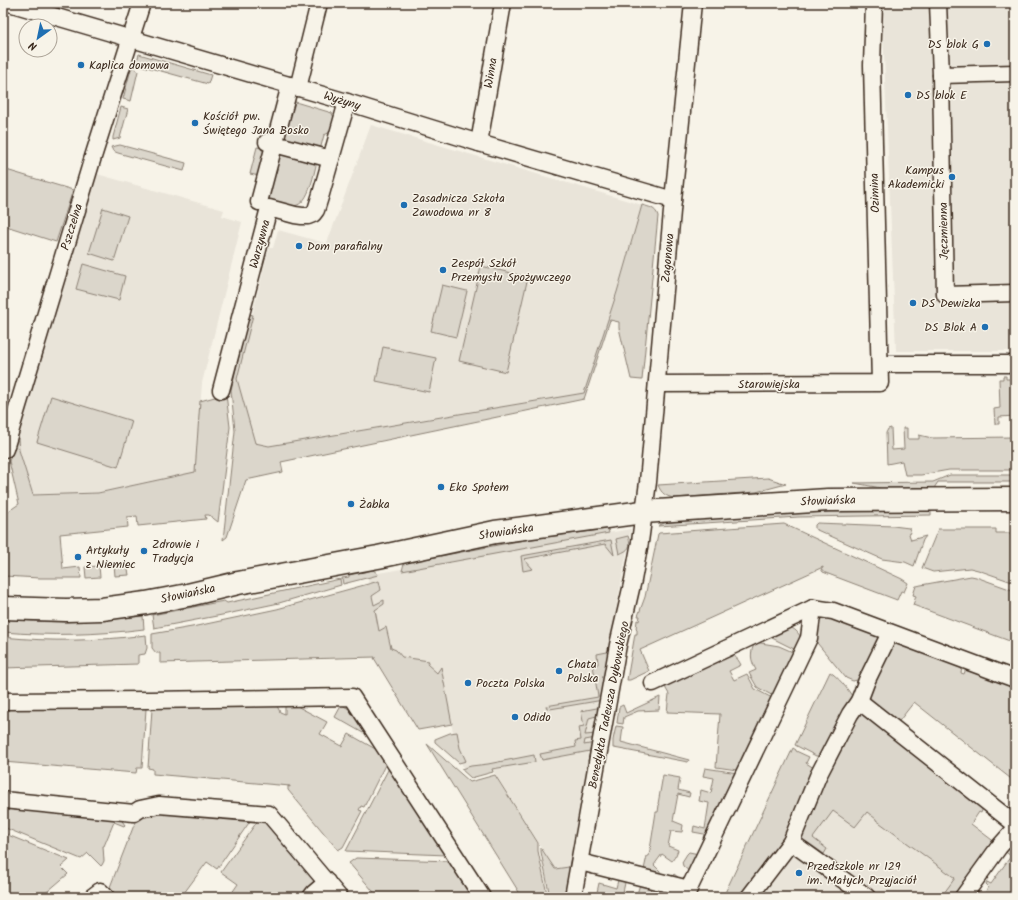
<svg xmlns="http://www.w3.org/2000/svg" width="1018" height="900" viewBox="0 0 1018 900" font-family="Kalam,sans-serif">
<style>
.built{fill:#e9e4d9}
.green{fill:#dbd6cb;stroke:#8b8074}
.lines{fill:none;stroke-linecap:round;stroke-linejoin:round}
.street-casing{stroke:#3b2a1e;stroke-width:19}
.secondary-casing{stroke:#3b2a1e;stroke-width:25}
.street{stroke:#f7f3e8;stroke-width:16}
.secondary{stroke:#f7f3e8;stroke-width:22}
.poi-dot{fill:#1f6fb2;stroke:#f7f3e8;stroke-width:1.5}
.labels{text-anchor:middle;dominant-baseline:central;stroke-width:3;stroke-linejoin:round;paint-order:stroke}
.poi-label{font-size:12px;fill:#3b2a1e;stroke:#f7f3e8;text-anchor:start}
.street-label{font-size:12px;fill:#3b2a1e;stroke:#f7f3e8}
</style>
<rect width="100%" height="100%" fill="#f7f3e8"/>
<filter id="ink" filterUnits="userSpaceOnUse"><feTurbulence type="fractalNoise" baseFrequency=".025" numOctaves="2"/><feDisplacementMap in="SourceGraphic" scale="8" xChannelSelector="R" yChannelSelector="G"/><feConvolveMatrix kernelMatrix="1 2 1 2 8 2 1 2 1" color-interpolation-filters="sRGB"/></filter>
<g filter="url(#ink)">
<g class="built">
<path d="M949,3H1015V351H896L882,4Z"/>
<path d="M371,125L642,205L617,292L584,393L269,446L255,443L236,379L269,248H273L278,230L325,243L324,250L336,219Z"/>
<path d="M97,174L224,210L222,216L242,222L202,383L195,473L98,493L33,495L19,450L17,428Z"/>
<path d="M631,529L569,867L555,869L492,769L463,768L451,724L401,657L390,649L378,633L367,575Z"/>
<path d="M860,753L991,849L957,897H883L801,837Z"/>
<path d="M791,850L856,897H757Z"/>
</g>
<g class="green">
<path d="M139,54L211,75L208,84L143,66L135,60L136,58H138Z"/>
<path d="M133,67L138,71L131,101L123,99L131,69Z"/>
<path d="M292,101L332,113L334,118L333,131L324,135L320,150L282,140Z"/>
<path d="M121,107L128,109L120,138L113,140V137Z"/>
<path d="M120,145L186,163L184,171L118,153L113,151L111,147Z"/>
<path d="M257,147L266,149L259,176L250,174Z"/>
<path d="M279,152L317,162C313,175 309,208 291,206C283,205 274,202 266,200Z"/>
<path d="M3,169L73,190L56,242L3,225Z"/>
<path d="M642,205C649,207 656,208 658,216L642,380L631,379L619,328V322L610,320L584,399L281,462L283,472L246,480L227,537L223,540L235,431L231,390L249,314L253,315L237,379L255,443L269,446L584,393L617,292Z"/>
<path d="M103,208L128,216L114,261L89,253Z"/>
<path d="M83,264L125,276L119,300L76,289Z"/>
<path d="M481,266L528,277L506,372L459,361Z"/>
<path d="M442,285L467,291L456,337L431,331Z"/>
<path d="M383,347L436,358L429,392L376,381Z"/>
<path d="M1003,376H1006V379H1015V416L999,417V424H995L994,409L1000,408L999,379H1003Z"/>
<path d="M226,394L230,427L218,522L209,515H205L206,519L138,526L137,516L127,517L128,527L60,534L63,569L80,567L81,578H40L3,576V515L19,504L9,461L13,450V446L17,428L19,450L33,495L98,493L195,472L200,401Z"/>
<path d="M51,396L132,421L118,467L37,442Z"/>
<path d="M891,428L892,450L904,449L903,428H907V439H919V435L932,438L1015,437V470H949L921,475H905L902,461L887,464L886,433L888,429Z"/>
<path d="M950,475H1015V482H938L934,488H881L854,483L933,482Z"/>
<path d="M768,478L786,484L756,492L675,498C666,497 661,493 658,485Z"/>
<path d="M931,511V515L798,517L658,526L664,523L678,521L782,514L820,512Z"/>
<path d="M817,523L893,526L909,528L911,533L909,534L911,540L926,536L923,540L914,566L905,562L882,559L817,530L815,529V525Z"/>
<path d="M784,524L902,579L908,583L904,592L901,591L897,600L823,572L821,569L823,568V567L640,650L649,671L630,680H627L635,634H637V630L636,629L637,620L639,621L640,616H638L645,597L658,534L659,533Z"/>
<path d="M608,529L609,533L402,571L404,563L524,540Z"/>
<path d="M938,529H996V533H1015V583L978,570L970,568L933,572L922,568Z"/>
<path d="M628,536C632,547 629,550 619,554L616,539Z"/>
<path d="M611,540L614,555L605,544L524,559L533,569L523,571L521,556Z"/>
<path d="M127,563L129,575L115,576L114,564Z"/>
<path d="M99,566L100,577L86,578L85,567Z"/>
<path d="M373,570L377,573L378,575L343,584L342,578L349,577V575Z"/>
<path d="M971,576L976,577L1015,591V643L913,605L916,596L913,595L916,586H917L921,585Z"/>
<path d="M340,579L341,585L279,603L222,615L154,628L152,615L224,601L227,603Z"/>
<path d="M379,581L381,590L372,596L374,605L384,600V604L375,610L379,631L386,627L391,648L396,650L402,657L429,661L427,664L437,673L441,667L452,724L418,730L374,658H375V657L160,663V653H156L152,648V634L192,627L277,609Z"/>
<path d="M143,616L144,629C97,635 50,636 3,632V619C30,621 57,623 84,621C104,620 123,618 143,616Z"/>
<path d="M828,616L877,634L880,638L861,679L853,681L846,678L813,638L820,621Z"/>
<path d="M789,627C795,629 798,632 801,638L796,650L766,635Z"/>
<path d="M146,635L147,648L145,654L138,655V664L3,668V637C51,642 99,641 146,635Z"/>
<path d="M755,642L779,646L795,653L775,697L757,687L749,673L756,670C750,659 750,653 755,642Z"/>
<path d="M901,642L962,668L961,673L964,674L967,666L1015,683V782L914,702L896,725L868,701L867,689L891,645Z"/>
<path d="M612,651L603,700L550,709L547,708L546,706L598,697L593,665L598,664L597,654Z"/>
<path d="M729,654C735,655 738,659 741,665L729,671L734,680L747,674L755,689L774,699L741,768L737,770L716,767L720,714L667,712L669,694L666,689L665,684Z"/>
<path d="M830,672C837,676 849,690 853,698L821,756H816L795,745Z"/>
<path d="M660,697L659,710L638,711L624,717L623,724L617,723L619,707L623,705L626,713Z"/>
<path d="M154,704H276L280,712L285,714V704H293L327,722L320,734L342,746L349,734L379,751L387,761L364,807L361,806L359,810L362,811L343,847L338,850L288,790V786L290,787V786L153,774V769L148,768L152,709Z"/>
<path d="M3,705H145L146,709L142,768H137L136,773L3,762Z"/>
<path d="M342,705L354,712L367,730L363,733L335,717L341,706Z"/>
<path d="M602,707L600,715L589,718L585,735L596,734V738L585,740L584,745L595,743L592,759L588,761L590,751L542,760L540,754L576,747L575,741L581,740L579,727L584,726L581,711Z"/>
<path d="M863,711L984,805L981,813L979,812L971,824L996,843L959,897H941L955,878L876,820V819L867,812L855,827L833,811L813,838L827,849L824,854L807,842H801L799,839L824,774L853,716Z"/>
<path d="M616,726L623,727L621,742L689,760L688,762L614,748H613V740Z"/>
<path d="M457,732L460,748L466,761L459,763L435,742V739L450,733Z"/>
<path d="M427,744L470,782L495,775L538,843V851L547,894V897H522Z"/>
<path d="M793,748L796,750V751L809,757L806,763L814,768L783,844L745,897H727L724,895Z"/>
<path d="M534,755L535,762L492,769L493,772L471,778L461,769L471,766L488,764Z"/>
<path d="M390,766L447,855L346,851Z"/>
<path d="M705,768L738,773L690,876C685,884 680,884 672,881V877L674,874L683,881L690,872L683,866L682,862L687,854L689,852L699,854L704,834L693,832L694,826L705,829L709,803L699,801L701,790L711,793L714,778L703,776Z"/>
<path d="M663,775L680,778L678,790L690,793L689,797L678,794L673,821L683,825L682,832L671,831L668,846L678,850L676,855L672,861L662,854L654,865L660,871V873L652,876L643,874L647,856H649L656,812H658L659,805L658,804Z"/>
<path d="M3,804L120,818L125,825L124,826L114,822L104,846H103L104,861L102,865L101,866L88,853L81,859L3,827Z"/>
<path d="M159,809L253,817L217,869L207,862L181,897H111L110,893V887L136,820L138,816Z"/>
<path d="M259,819L274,826L318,878L316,884L303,897L298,893L295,897H229L238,884L221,872Z"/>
<path d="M3,833L69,860L61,867L68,874L41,897H3Z"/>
<path d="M1015,840V897H969L974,889L983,895L989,887L986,884L987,882L991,884L1011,856L1003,850Z"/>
<path d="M541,848L555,869L569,867L571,856L575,857L567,897H550L541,852Z"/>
<path d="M356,858L451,861L476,897H378L349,863Z"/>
<path d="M619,876L626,878L622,897H596L599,883L616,888Z"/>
<path d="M641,881L649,884L652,894L664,897H636Z"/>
</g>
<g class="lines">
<g class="street-casing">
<g id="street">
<path d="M9,3L347,102L479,143L673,200"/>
<path d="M938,3L941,75L945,295L1015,293"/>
<path d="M941,75L1015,73"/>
<path d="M298,88L319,3"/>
<path d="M267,142L331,159"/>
<path d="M479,143L503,3"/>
<path d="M259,202L290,85"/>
<path d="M880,364H1015"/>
<path d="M657,384L880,383L872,65L874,3"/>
<path d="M221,390L269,208L295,215L302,216H308L313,214L316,210L321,194L347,102"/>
<path d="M3,449H5L93,157L142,3"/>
<path d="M653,683L813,608L833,611L1015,679"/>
<path d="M3,701L150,700L352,697L482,897"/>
<path d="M859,701L1015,824"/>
<path d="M3,800L134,813L140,809L159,805L269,814L339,897"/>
<path d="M791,842L867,897"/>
<path d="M580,862L689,889"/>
<path d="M92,897L100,891L106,897"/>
<path d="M311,897L314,893L327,882"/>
<path d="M573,897L618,645L633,580L640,542L648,482L673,200L693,3"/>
<path d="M685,897L809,638L813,608"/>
<path d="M749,897L791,842L818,776L850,714L859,701L867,680L890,633"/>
<path d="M963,897L999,847L1015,829"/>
</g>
</g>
<g class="secondary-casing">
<path id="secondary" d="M3,608L66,610L102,609L146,603L188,595L238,583L378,557L495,532L643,512L828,500L1015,499"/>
</g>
<use href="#street" class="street"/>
<use href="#secondary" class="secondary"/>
</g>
</g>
<g class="poi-dot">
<circle cx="987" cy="44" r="4"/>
<circle cx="81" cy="65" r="4"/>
<circle cx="908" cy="95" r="4"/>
<circle cx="195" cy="123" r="4"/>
<circle cx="952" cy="177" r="4"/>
<circle cx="404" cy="205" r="4"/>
<circle cx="299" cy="246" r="4"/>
<circle cx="443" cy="270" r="4"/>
<circle cx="913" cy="303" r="4"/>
<circle cx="985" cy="327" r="4"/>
<circle cx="441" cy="487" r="4"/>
<circle cx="351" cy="504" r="4"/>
<circle cx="144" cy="551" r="4"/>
<circle cx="78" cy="557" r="4"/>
<circle cx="559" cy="671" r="4"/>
<circle cx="468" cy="683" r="4"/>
<circle cx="515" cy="717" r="4"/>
<circle cx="799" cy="873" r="4"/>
</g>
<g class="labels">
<g class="poi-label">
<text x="979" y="44" text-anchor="end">DS blok G</text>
<text x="89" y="65">Kaplica domowa</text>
<text x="916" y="95">DS blok E</text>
<text x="203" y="116">Kościół pw.<tspan x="203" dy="14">Świętego Jana Bosko</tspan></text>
<text x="944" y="170" text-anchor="end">Kampus<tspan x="944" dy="14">Akademicki</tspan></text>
<text x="412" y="198">Zasadnicza Szkoła<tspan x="412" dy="14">Zawodowa nr 8</tspan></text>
<text x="307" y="246">Dom parafialny</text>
<text x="451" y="263">Zespół Szkół<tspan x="451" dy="14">Przemysłu Spożywczego</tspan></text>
<text x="921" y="303">DS Dewizka</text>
<text x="977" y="327" text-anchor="end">DS Blok A</text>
<text x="449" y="487">Eko Społem</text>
<text x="359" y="504">Żabka</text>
<text x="152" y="544">Zdrowie i<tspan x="152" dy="14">Tradycja</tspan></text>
<text x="86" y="550">Artykuły<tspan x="86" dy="14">z Niemiec</tspan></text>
<text x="567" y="664">Chata<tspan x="567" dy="14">Polska</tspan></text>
<text x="476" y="683">Poczta Polska</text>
<text x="523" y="717">Odido</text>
<text x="807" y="866">Przedszkole nr 129<tspan x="807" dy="14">im. Małych Przyjaciół</tspan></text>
</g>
<g class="street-label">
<text transform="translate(491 73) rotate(-81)">Winna</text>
<text transform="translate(342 101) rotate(17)">Wyżyny</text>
<text transform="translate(875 193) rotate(-92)">Ozimina</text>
<text transform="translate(72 227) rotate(-73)">Pszczelna</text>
<text transform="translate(944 231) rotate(-91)">Jęczmienna</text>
<text transform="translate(260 244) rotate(-75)">Warzywna</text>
<text transform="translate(668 258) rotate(-85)">Zagonowa</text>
<text x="769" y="384">Starowiejska</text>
<text transform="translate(828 501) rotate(-2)">Słowiańska</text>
<text transform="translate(506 532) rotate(-9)">Słowiańska</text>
<text transform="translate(188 594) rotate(-12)">Słowiańska</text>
<text transform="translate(609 705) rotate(-79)">Benedykta Tadeusza Dybowskiego</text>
</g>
</g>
<rect width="1018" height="900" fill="none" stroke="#f7f3e8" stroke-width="16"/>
<rect x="8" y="8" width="1002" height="884" fill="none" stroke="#3b2a1e" stroke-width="1.5" filter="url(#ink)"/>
<g transform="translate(38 38) rotate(213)"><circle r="19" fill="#f7f3e8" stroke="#aca397"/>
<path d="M0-3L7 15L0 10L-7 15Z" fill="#1f6fb2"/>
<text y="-6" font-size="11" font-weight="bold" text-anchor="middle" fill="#3b2a1e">N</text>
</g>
</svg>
